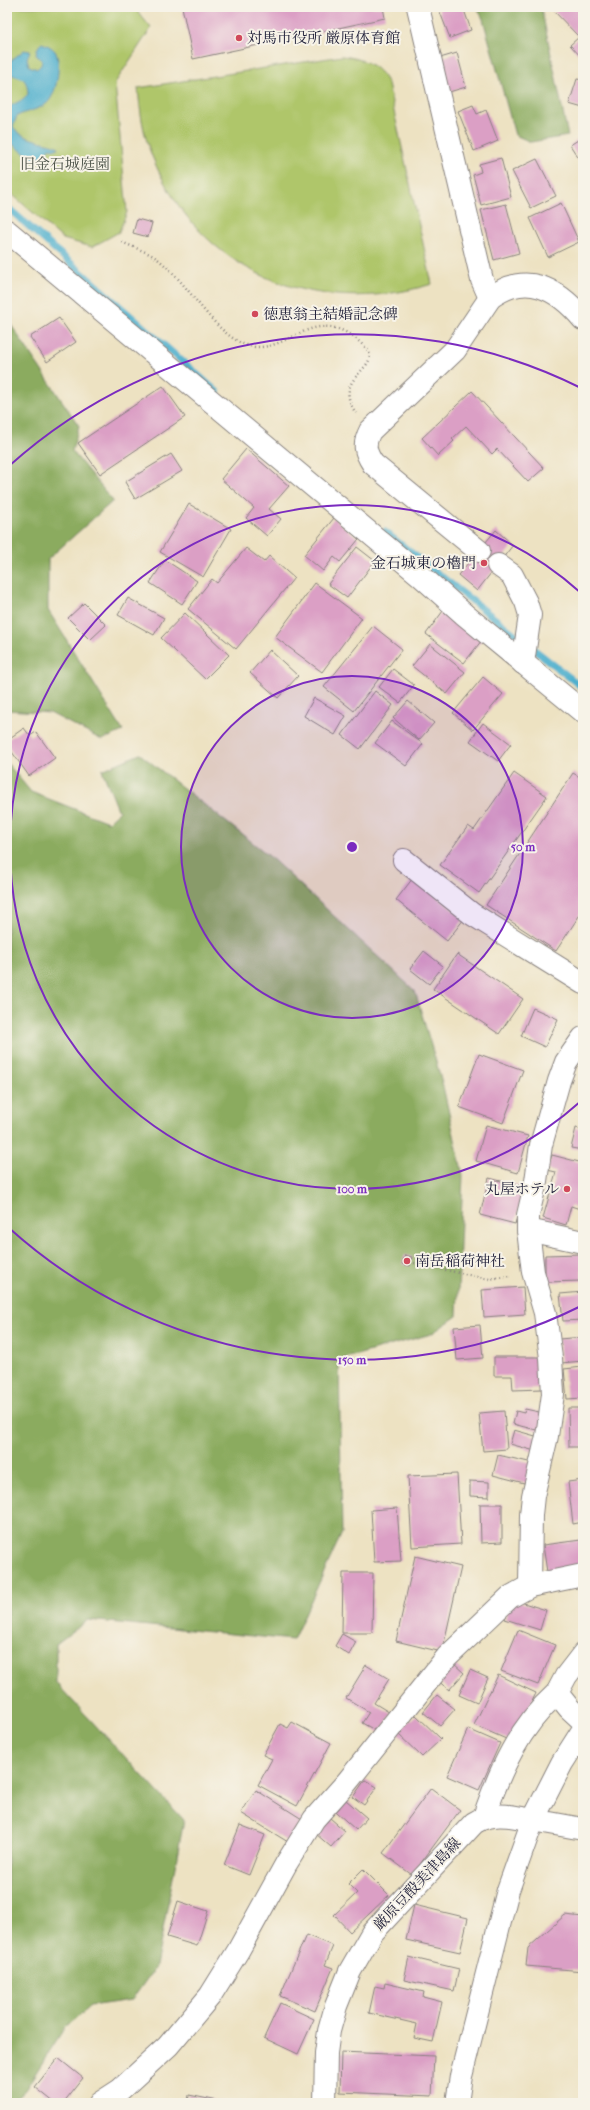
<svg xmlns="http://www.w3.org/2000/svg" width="590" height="2110" viewBox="0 0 590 2110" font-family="'IM FELL French Canon','Noto Serif JP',serif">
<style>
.green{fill:#afc66a;stroke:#687452}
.forest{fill:#8bab5e;stroke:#56664c}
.water{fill:#50b0ce;stroke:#396984}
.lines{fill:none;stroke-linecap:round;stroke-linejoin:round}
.stream{stroke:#50b0ce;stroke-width:7}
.building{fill:#db9fc5}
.minor-casing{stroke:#88827e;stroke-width:24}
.major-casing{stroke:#88827e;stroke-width:24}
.path{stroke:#88827e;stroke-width:2.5;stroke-dasharray:1 3;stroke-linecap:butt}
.minor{stroke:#fff;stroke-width:22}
.major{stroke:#fff;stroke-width:22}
.ring{fill:none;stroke:#7b2cbf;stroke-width:2}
.poi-dot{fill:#d1495b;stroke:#f7f3e8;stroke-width:1.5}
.labels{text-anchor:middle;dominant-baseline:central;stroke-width:4;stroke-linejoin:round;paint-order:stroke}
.poi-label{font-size:15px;fill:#22223b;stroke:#f7f3e8;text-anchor:start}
.park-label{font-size:15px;fill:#4c5349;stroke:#f7f3e8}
.street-label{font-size:15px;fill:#22223b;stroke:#f7f3e8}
.centre{fill:#7b2cbf;stroke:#f7f3e8;stroke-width:2}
.ring-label{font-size:12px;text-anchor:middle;font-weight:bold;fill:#7b2cbf;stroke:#f7f3e8;stroke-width:4;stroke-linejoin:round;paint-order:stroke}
</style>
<rect width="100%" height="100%" fill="#f7f3e8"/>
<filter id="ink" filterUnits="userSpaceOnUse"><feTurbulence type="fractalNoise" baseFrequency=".025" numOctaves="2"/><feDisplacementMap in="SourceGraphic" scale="8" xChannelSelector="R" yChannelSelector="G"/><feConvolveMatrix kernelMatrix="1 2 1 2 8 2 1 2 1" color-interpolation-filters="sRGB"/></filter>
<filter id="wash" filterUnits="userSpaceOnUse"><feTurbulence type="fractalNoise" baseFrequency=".012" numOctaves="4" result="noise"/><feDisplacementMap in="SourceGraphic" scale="16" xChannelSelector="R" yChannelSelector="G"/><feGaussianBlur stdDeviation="0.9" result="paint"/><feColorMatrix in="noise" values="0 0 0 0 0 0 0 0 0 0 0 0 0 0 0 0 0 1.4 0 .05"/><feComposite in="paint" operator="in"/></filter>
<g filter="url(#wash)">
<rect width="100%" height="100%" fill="#ede2c2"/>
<g class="green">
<path d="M7,7H134L151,28L115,83L127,212L119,232L92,247L63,239L7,190Z"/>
<path d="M342,56C362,58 379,65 388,84L432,284C315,320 198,272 152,156C143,134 140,111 138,88Z"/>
</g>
<g class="forest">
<path d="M477,7H541L568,136L531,142L515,135L483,19Z"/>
<path d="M7,319L79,426L72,451L113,501L48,559V610L123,731L102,740L50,713L7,710Z"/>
<path d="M140,754L267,854L415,991L442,1082L463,1175L457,1316L431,1334L339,1360L342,1533L293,1640L88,1620L56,1644V1683L184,1820L156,1966L132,2000L90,2006L65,2027L25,2090L11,2103H7V763L31,792L108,822L119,812L102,770Z"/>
</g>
<path class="water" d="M41,43C46,44 52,47 55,51C62,62 57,96 46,104C38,110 27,111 17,116L13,126C19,140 46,141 59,147L56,149L49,148L44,155L35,161L7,140C7,131 3,111 12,105C18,102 23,100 28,94C27,72 17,80 7,72L8,63L24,50L30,51L27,58L29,66L37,69L41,65L42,60L36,55L37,49Z"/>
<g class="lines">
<g class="stream">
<path d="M7,207L217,392"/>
<path d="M385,532L583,688"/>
</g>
</g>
<g id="blocks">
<g class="building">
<path d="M182,7H383L385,18L193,59Z"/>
<path d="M438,7H463L471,30L450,38Z"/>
<path d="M550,7H583V59L570,45L579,37Z"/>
<path d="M457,53L466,87L449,92L440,58Z"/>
<path d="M577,79L583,80V108L569,104Z"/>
<path d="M473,105L477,114L486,110L498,141L474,151L458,111Z"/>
<path d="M583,137V161L581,162L570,145Z"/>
<path d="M501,158L511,197L481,205L473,175L481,172L479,164Z"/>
<path d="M537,159L556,196L531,208L512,171Z"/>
<path d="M561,203L579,242L548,257L530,218Z"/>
<path d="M506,204L519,253L494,260L481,210Z"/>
<path d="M137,219L152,223L148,237L133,233Z"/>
<path d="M59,318L76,342L47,362L30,337Z"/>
<path d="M163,386L185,417L100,474L78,443Z"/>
<path d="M472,391L544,468L528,482L497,449L492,454L466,426L452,439L454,441L438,456L422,438Z"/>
<path d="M246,449L289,486L269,509L281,519L267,536L246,518L254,508L221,479Z"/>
<path d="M171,454L182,471L135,499L125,482Z"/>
<path d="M189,504L231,529L203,577L160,552Z"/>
<path d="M334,518L359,539L340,562L334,557L323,571L304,555Z"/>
<path d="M496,530L513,545L477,591L458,575Z"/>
<path d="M357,547L375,561L347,598L328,584Z"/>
<path d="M246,548L264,562L269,556L294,578L236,649L188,609L212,579L217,583Z"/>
<path d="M165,560L197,581L182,604L150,583Z"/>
<path d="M315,583L362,618L322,672L275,637Z"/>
<path d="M128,598L164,618L154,635L118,615Z"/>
<path d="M84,603L106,625L90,640L68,618Z"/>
<path d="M443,611L482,640L464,663L426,634Z"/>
<path d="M185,613L229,655L205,679L161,638Z"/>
<path d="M373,626L402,649L354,711L324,687Z"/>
<path d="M430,644L465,672L447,694L412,666Z"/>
<path d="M270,650L298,676L278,698L250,673Z"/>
<path d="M393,669L414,685L400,703L379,687Z"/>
<path d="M483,677L503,694L473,730L453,713Z"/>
<path d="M375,691L393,705L360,749L342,735Z"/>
<path d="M314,698L346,716L335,735L304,716Z"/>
<path d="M408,701L434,723L419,740L393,718Z"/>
<path d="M392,721L423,744L406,766L375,743Z"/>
<path d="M483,723L511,744L498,761L470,741Z"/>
<path d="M24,728L30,736L36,732L55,758L29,776L7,745V740Z"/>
<path d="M514,773L547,796L479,893L440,865L468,826L474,830Z"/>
<path d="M573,773L583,779V910L556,951L486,905Z"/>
<path d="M413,878L464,919L447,941L396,900Z"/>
<path d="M424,951L443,966L429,984L410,969Z"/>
<path d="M457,954L523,999L499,1034L433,989Z"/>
<path d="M533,1008L558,1019L545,1047L521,1036Z"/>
<path d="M479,1054L523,1070L503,1123L459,1107Z"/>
<path d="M486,1125L528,1136L518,1173L476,1161Z"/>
<path d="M576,1128L583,1130V1150L571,1148Z"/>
<path d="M552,1155L583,1163V1210L571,1206L566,1225L543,1218L556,1172L547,1170Z"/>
<path d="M489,1178L525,1187L515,1224L480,1215Z"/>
<path d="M581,1254L582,1281L545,1282V1255Z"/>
<path d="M405,1255L412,1257L410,1266L402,1264Z"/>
<path d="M523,1287L525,1314L484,1317L482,1290Z"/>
<path d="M583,1292V1320L563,1321L560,1294Z"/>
<path d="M480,1325L483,1358L457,1360L454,1327Z"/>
<path d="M583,1337V1361L561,1363L559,1339Z"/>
<path d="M494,1357H541L542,1389L513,1390L512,1376H494Z"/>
<path d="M583,1367V1398L567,1399L564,1369Z"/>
<path d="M568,1408H583V1447H569Z"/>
<path d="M525,1409L544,1413L540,1431L513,1424L516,1411L524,1413Z"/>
<path d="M504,1411L507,1449L483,1451L479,1413Z"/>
<path d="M514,1430L539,1437L535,1451L510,1444Z"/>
<path d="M498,1455L533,1463L528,1484L493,1475Z"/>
<path d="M457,1474L461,1544L412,1547L408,1476Z"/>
<path d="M583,1480V1522L573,1524L568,1482Z"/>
<path d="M470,1481L489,1482V1497L470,1496Z"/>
<path d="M480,1504H502V1542L481,1543Z"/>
<path d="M397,1508L401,1561L374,1562L371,1510Z"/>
<path d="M581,1540L583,1566L547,1572L543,1545Z"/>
<path d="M415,1556L461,1567L442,1652L396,1641Z"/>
<path d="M343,1573H373L372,1633H342Z"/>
<path d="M511,1599L546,1610L540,1630L505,1619Z"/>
<path d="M518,1630L555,1645L538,1685L501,1671Z"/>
<path d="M342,1634L356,1642L349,1655L335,1646Z"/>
<path d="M453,1663L464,1673L449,1690L437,1680Z"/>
<path d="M366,1665L389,1679L374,1703L392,1714L380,1733L362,1723L369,1712L346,1698Z"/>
<path d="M470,1670L488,1678L477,1703L459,1695Z"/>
<path d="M498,1675L536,1693L513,1742L474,1725Z"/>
<path d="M437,1695L455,1709L440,1726L423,1712Z"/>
<path d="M416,1715L441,1739L422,1757L397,1733Z"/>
<path d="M292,1722L331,1743L297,1806L258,1785L272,1759L263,1755L280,1724L288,1728Z"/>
<path d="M468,1729L500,1743L479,1790L447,1776Z"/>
<path d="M365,1780L377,1787L364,1805L353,1797Z"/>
<path d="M431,1788L460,1810L412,1875L383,1853Z"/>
<path d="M256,1790L302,1819L288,1842L241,1813Z"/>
<path d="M346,1800L367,1818L356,1830L336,1812Z"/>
<path d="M330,1818L345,1831L331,1847L316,1834Z"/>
<path d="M240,1825L265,1835L249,1875L224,1865Z"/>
<path d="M363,1869L389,1895L350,1932L334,1915L357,1893L348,1884Z"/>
<path d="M178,1901L208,1911L197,1946L167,1937Z"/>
<path d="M414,1905L468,1918L460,1952L406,1940Z"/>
<path d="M565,1915L583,1917V1971L526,1966L528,1948Z"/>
<path d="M306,1935L333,1946L325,1965L333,1968L315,2011L280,1996Z"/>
<path d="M409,1957L459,1969L454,1991L404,1980Z"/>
<path d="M385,1983L424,1992L423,1997L442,2002L433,2042L414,2038L417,2024L369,2013L375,1986L384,1988Z"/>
<path d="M280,2003L314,2019L298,2054L264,2038Z"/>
<path d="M341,2052L434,2056L432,2096L340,2092Z"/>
<path d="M58,2058L83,2078L63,2103H55L35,2087Z"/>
<path d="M189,2095L223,2102V2103H188Z"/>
<path d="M347,2101L419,2102V2103H347Z"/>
</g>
</g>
</g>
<g filter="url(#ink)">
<use href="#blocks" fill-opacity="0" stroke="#88827e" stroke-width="1"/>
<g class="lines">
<g class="minor-casing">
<g id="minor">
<path d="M418,7L482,280L490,298"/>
<path d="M7,231L420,575L465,615L583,712"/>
<path d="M479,551L373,464C365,452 363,445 370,431L455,350L490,298C526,271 557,288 583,319"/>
<path d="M498,565L512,575L526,602L530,615L523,663"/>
<path d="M404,860L472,914L583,983"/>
<path d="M528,1230L583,1242"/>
<path d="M530,1586L531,1515L533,1496L547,1436L553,1394L551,1358L545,1313L533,1272L528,1230V1215L536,1181L541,1145L559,1081L566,1062L583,1038"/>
<path d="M583,1654L566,1676L557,1693L569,1708L583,1721"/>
<path d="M484,1817C500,1770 519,1727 557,1693"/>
<path d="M100,2103L120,2090L168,2046L210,1996L238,1951L286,1864L314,1819L347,1782L447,1657L510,1597L530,1586L583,1575"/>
<path d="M457,2103L461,2076L508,1890L533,1820L583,1829"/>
</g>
</g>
<g class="major-casing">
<path id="major" d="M325,2103L326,2053L329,2031L336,2006L350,1971L372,1933L474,1823C493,1811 511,1816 533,1820L562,1763L583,1730"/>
</g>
<g class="path">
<path d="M122,242C134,248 150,252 160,261C189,284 213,333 246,345C288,359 314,296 365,347C386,368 329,376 356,413"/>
<path d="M414,1263L488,1279L511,1276"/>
</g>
<use href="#minor" class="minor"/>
<use href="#major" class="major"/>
</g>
</g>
<circle cx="352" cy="847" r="171" fill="#7b2cbf" fill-opacity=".12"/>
<g class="ring">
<circle cx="352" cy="847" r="171"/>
<path d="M581 1101A342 342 0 1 1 581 593"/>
<path d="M581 1306A513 513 0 0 1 9 1228M9 466A513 513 0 0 1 581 388"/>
</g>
<g class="poi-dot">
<circle cx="239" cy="38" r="4"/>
<circle cx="255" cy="314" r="4"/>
<circle cx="484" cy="563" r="4"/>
<circle cx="567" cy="1189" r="4"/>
<circle cx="407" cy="1261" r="4"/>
</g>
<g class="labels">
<g class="poi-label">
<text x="247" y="38">対馬市役所 厳原体育館</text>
<text x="263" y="314">徳恵翁主結婚記念碑</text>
<text x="476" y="563" text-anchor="end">金石城東の櫓門</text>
<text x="559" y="1189" text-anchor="end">丸屋ホテル</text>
<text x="415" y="1261">南岳稲荷神社</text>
</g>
<g class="park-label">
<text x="65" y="164">旧金石城庭園</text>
</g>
<g class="street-label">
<text transform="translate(417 1884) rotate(-47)">厳原豆酘美津島線</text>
</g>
</g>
<circle cx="352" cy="847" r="6" class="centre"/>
<g class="ring-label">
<text x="523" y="851">50 m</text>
<text x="352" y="1193">100 m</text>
<text x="352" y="1364">150 m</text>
</g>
<rect width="590" height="2110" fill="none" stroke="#f7f3e8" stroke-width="24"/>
</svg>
